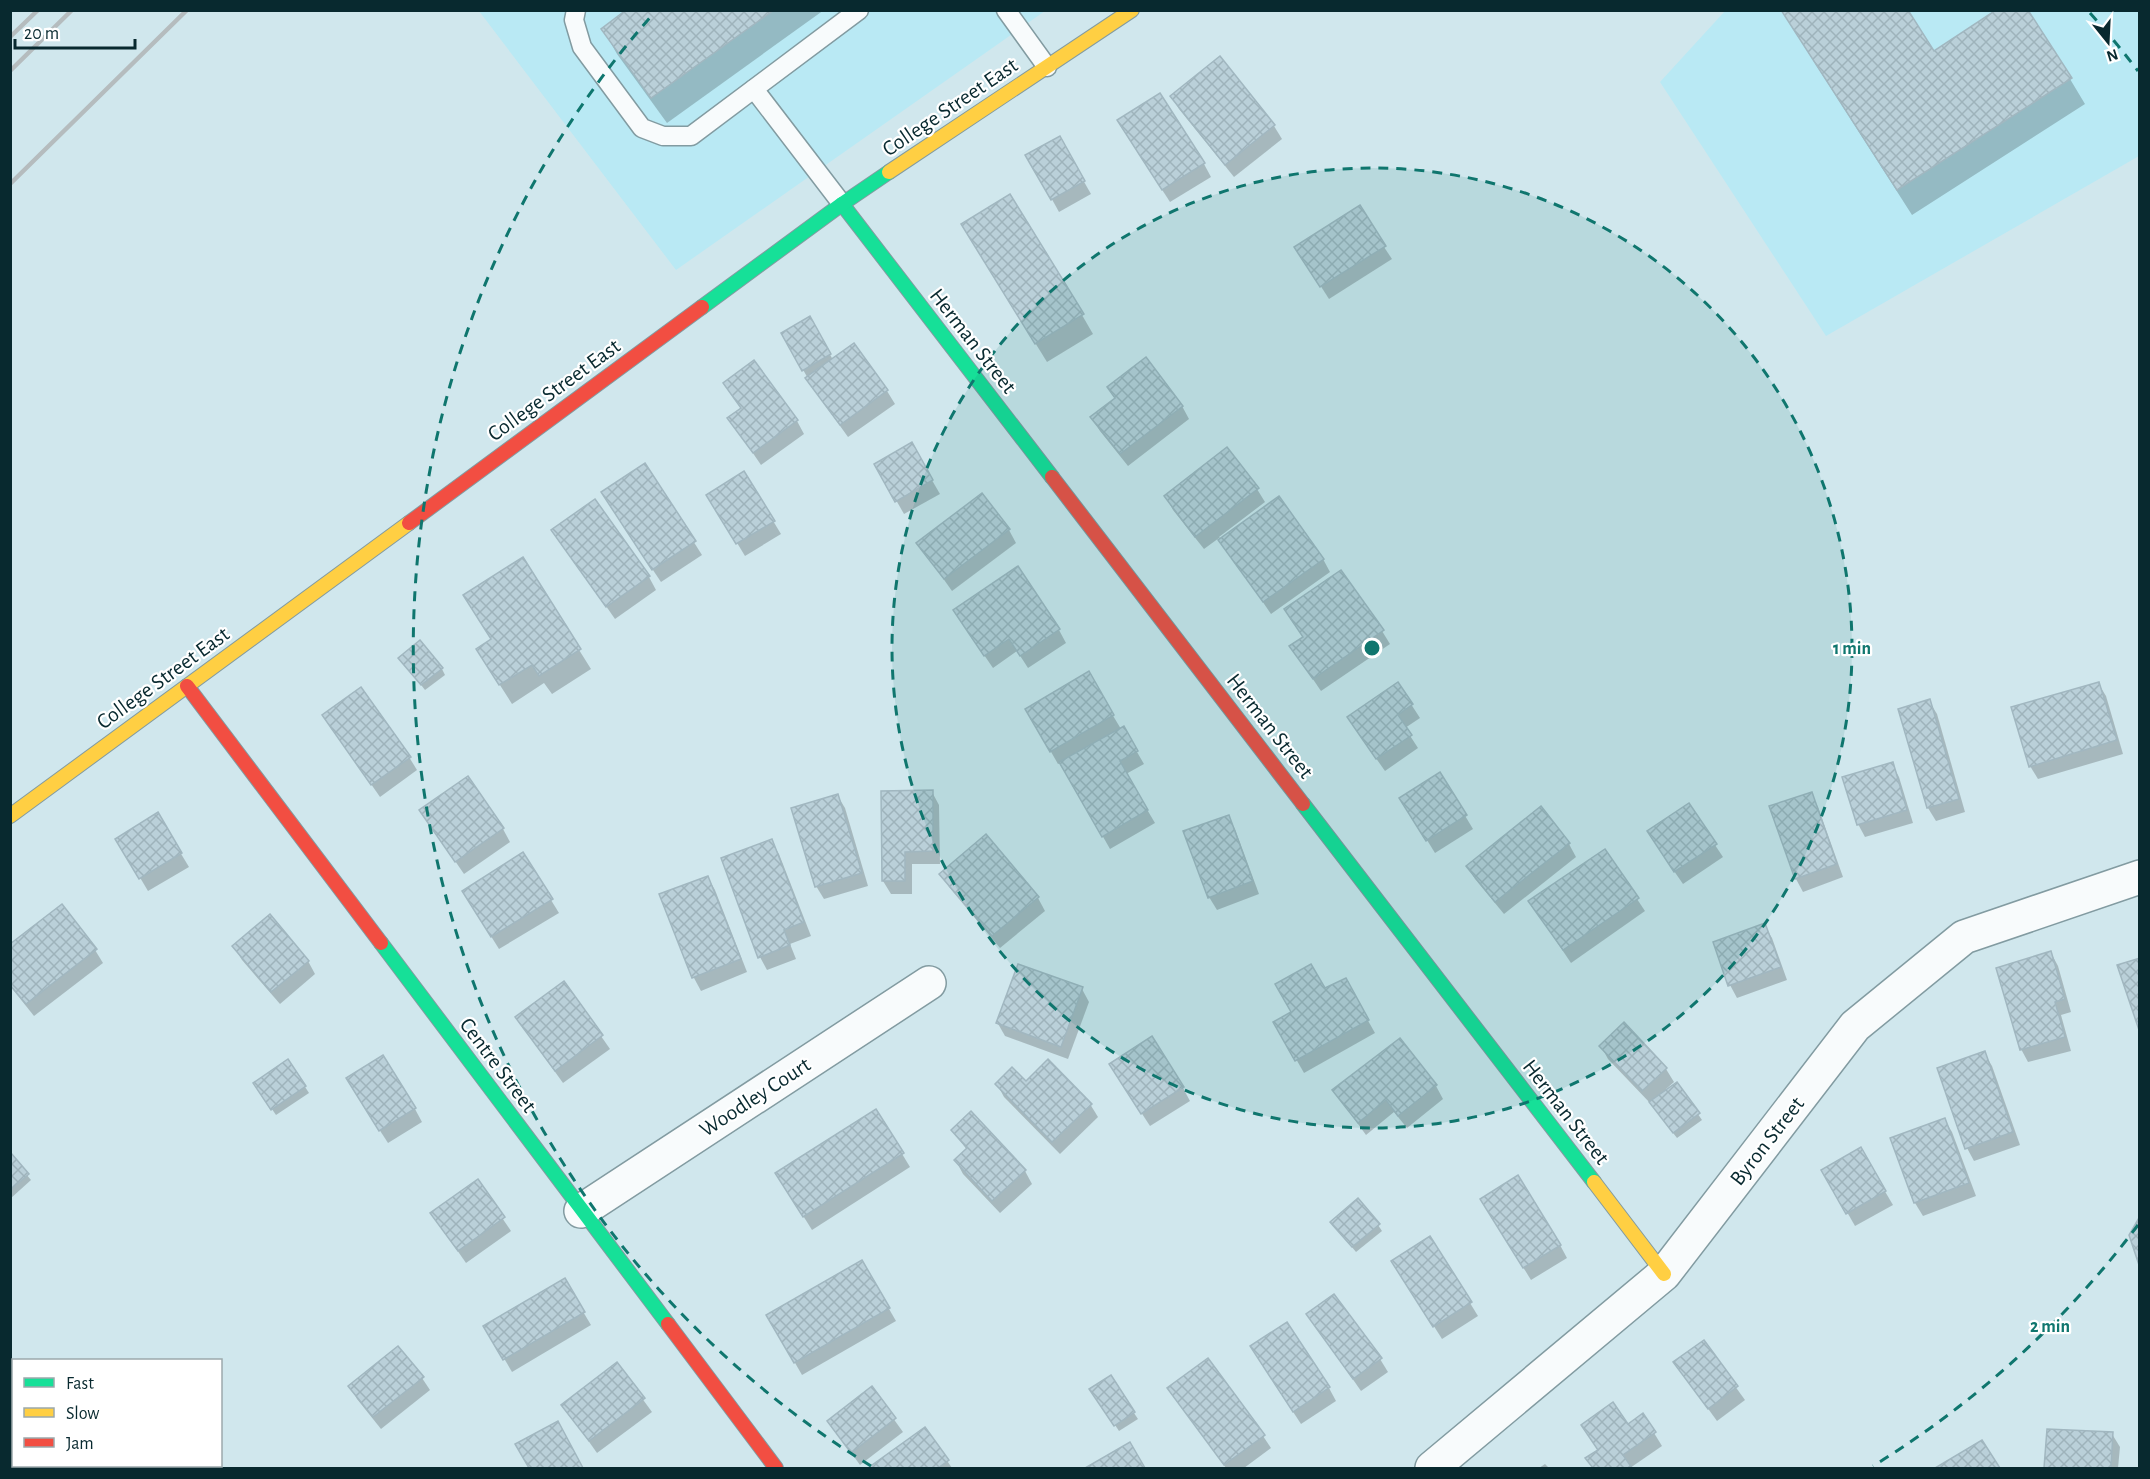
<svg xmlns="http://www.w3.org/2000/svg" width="2150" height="1479" viewBox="0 0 2150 1479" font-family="'Alegreya Sans',sans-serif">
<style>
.built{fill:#b9e9f4}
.shadow{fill:#0003}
.building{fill:url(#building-cross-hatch);stroke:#a1b7c0;stroke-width:1.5}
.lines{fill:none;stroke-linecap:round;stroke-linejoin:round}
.lane-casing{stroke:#829ba1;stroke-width:21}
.street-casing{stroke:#829ba1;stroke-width:36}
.fast-casing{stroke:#829ba1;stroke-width:16}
.slow-casing{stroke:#829ba1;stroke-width:16}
.jam-casing{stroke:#829ba1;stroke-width:16}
.lane{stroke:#f8fbfc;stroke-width:18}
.street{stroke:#f8fbfc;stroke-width:33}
.fast{stroke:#16e098;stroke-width:14}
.slow{stroke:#ffcf43;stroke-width:14}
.jam{stroke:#f24e42;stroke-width:14}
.rail{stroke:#b5bcbe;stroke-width:4.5}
.ring{fill:none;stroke:#0f766e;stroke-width:3;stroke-dasharray:10 8}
.labels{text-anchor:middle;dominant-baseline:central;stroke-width:4.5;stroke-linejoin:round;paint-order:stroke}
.street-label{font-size:22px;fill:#08292f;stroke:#fff}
.centre{fill:#0f766e;stroke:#fff;stroke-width:3}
.ring-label{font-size:18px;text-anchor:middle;font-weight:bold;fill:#0f766e;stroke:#fff;stroke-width:4.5;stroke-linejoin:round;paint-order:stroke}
</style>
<defs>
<pattern id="building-cross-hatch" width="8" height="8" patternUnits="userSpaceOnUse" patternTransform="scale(1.5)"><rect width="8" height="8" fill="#bad0d9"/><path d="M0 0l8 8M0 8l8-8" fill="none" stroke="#9eb3bb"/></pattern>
</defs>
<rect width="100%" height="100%" fill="#d0e7ed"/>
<g class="built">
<path d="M479,11H1045L676,270Z"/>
<path d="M1725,11H2139V156L1826,336L1660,82Z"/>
</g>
<g class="shadow">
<path d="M628,10H824L667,123L617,54L603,29Z"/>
<path d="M1781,10H1907L1934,53L2070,79L2085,104L1912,215Z"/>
<path d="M1219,58L1274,126L1282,139L1234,177L1179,109L1171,96Z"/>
<path d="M1126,134L1204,164L1211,177L1170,202Z"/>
<path d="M1059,138L1091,194L1059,212L1028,156Z"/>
<path d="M974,244L1082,315L1093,334L1047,362Z"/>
<path d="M1384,247L1392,259L1329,299L1304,260Z"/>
<path d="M810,318L833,360L887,391L895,404L848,437L815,391L783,334Z"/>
<path d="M725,383L797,421L804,434L761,465L729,418L742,409Z"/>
<path d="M1109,388L1182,406L1189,419L1128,466L1100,431L1092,418L1116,400Z"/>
<path d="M911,444L940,494L904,514L876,465Z"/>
<path d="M645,465L702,555L661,582L610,506Z"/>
<path d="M744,473L781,534L745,556L708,495Z"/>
<path d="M1257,489L1265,502L1219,537L1221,539L1323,559L1330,572L1271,614L1219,538L1204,549L1173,510L1166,497Z"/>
<path d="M553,530L649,577L656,590L615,619Z"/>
<path d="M1009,530L1016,543L952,591L918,543Z"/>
<path d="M522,559L591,669L552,694L544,683L512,704L489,668L492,640Z"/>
<path d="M962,623L1059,630L1066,643L1028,668L1017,651L993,668Z"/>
<path d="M1382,631L1390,644L1321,691L1291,647Z"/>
<path d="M400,658L442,669L445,675L425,690Z"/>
<path d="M1088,674L1121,729L1123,728L1144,764L1126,774L1155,823L1110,849L1061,763L1058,764L1027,710Z"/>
<path d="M2098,683L2106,696L2123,754L2038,779L2030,766Z"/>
<path d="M1398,684L1420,718L1405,728L1418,748L1385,771L1356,730Z"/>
<path d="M1929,701L1937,714L1965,812L1936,821L1928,808L1900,710Z"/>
<path d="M324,716L409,757L417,770L380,797Z"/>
<path d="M1892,764L1899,777L1913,823L1865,837L1858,824Z"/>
<path d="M1440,774L1473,829L1435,853L1409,811Z"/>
<path d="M932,792L939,805L940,864H912V894H891L883,881Z"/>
<path d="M1811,794L1818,807L1843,877L1803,892L1796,879L1771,807Z"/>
<path d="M837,795L845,808L868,886L824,899L816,886Z"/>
<path d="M157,814L189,867L148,891L117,839Z"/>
<path d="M1228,816L1235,829L1259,894L1217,910L1209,897Z"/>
<path d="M429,823L503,829L510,842L464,874Z"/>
<path d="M986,836L1038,898L1045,911L1000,948L949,887L941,874Z"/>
<path d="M771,841L779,854L811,936L790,944L796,959L767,970L760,957Z"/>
<path d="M1569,844L1576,857L1504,914L1475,879L1467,866Z"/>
<path d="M1656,845H1715L1723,857L1683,884Z"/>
<path d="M708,878L715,890L747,972L701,991L694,978L661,895Z"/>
<path d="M1637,899L1645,911L1571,963L1538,914Z"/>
<path d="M551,900L559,913L499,949L471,904Z"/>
<path d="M1764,925L1772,938L1787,980L1737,998L1730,985Z"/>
<path d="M10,946L95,950L103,963L34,1016L10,986Z"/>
<path d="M234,947L308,961L315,974L280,1004L242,960Z"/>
<path d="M2051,953L2058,966L2071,1012L2061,1015L2071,1051L2028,1062L2021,1049Z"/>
<path d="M1345,980L1375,1033L1304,1073L1275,1022Z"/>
<path d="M564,983L610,1049L563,1083L525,1030Z"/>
<path d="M1082,989L1089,1002L1068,1059L1005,1036L997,1022Z"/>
<path d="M1400,1040L1436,1086L1443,1099L1407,1128L1394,1112L1366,1135L1334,1091Z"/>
<path d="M1601,1046L1666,1069L1674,1082L1666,1089L1668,1090L1677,1084L1702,1120L1677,1138L1650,1103L1608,1059Z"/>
<path d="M1984,1053L1992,1066L2020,1145L1974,1161L1967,1148Z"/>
<path d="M288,1061L309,1093L276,1115L259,1090Z"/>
<path d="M1118,1077L1183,1088L1190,1101L1150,1126Z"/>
<path d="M997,1084H1026L1090,1104L1098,1117L1060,1154L1004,1097Z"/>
<path d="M355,1092L415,1109L422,1122L388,1143Z"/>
<path d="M876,1111L910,1167L812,1230L785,1187Z"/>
<path d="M1944,1119L1952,1132L1976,1196L1923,1216L1915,1203L1892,1139Z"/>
<path d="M953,1130L1025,1171L1032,1184L1000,1213L963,1174L956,1161L967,1150Z"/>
<path d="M1860,1149L1893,1205L1855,1226L1823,1170Z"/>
<path d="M11,1156L31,1180L10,1199Z"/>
<path d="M477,1181L511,1231L466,1263L432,1214Z"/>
<path d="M1489,1212L1560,1245L1567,1258L1531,1280Z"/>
<path d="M1332,1223L1378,1225L1382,1231L1356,1252Z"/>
<path d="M1430,1238L1478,1316L1442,1339L1401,1274Z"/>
<path d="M862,1262L896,1321L802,1375L768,1316Z"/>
<path d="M564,1280L591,1325L512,1372L485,1326Z"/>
<path d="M1308,1315L1380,1359L1388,1372L1361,1391Z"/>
<path d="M1703,1342L1745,1400L1717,1421L1675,1363Z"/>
<path d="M1259,1360L1329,1388L1336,1401L1301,1424Z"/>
<path d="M617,1364L652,1412L597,1453L563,1405Z"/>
<path d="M1110,1377L1138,1419L1119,1431L1095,1395Z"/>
<path d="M422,1378L430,1390L381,1429L357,1399L350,1386Z"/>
<path d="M1169,1388L1263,1436L1271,1448L1244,1468H1226Z"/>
<path d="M872,1389L903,1432L860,1465L829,1422Z"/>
<path d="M1643,1415L1662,1446L1630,1468H1593L1587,1459Z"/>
<path d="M10,1424L14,1466H71L72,1467L10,1468Z"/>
<path d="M925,1429L952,1468H871Z"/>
<path d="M2048,1430L2112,1434L2120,1447L2118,1468H2046Z"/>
<path d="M565,1436L582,1468H530L517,1444Z"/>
<path d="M1981,1442L1998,1468H1938Z"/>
<path d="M1129,1444L1143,1468H1088Z"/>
<path d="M1545,1464L1549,1468H1539Z"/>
</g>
<g class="building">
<path d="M626,10H774L651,98L601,29Z"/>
<path d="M1781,10H1908L1934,51L1996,10H2028L2072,78L1897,190Z"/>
<path d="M1220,56L1275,125L1225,165L1170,96Z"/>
<path d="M1160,93L1205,163L1162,190L1117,120Z"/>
<path d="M1060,136L1085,181L1051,200L1025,155Z"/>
<path d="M1010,194L1084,314L1035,344L961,224Z"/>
<path d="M1360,205L1386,246L1320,287L1294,247Z"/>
<path d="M810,316L831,354L802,371L781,333Z"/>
<path d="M854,343L888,390L840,425L805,378Z"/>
<path d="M1146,357L1183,406L1120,454L1090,417L1115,398L1107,387Z"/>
<path d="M754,360L798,420L753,453L727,418L741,408L723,383Z"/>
<path d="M912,442L933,480L895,502L874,464Z"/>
<path d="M1227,447L1259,488L1195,537L1164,496Z"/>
<path d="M645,463L696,541L652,570L601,492Z"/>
<path d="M744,471L775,521L736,544L706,495Z"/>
<path d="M982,493L1010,529L944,579L916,543Z"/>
<path d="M1279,496L1324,559L1263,602L1218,540Z"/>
<path d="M595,499L650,576L606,607L551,530Z"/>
<path d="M523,557L581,649L539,676L532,665L499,685L476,649L491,639L463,595Z"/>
<path d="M1018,566L1060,629L1020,656L1009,639L984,656L953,610Z"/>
<path d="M1341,570L1384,630L1313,679L1289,646L1303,637L1284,609Z"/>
<path d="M420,640L443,668L421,685L398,658Z"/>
<path d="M1089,671L1114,715L1050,752L1025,709Z"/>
<path d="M1398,682L1413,704L1398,715L1412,735L1376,759L1347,717Z"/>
<path d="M2099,682L2117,740L2029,767L2011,707Z"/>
<path d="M361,687L411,757L371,785L322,715Z"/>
<path d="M1930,699L1959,799L1927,808L1898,709Z"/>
<path d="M1124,726L1138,751L1120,761L1148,810L1102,837L1059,762Z"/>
<path d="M1893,762L1907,810L1857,825L1842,777Z"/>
<path d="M1440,772L1467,815L1426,841L1399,798Z"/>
<path d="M468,776L504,828L455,862L419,810Z"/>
<path d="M933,790V851L905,852V881H882L881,791Z"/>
<path d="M1812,792L1837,864L1795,879L1769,806Z"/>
<path d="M838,794L862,873L815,887L791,808Z"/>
<path d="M1689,803L1717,844L1674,872L1647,831Z"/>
<path d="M1541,806L1570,843L1495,902L1466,866Z"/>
<path d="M158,812L182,853L139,879L115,839Z"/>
<path d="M1229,815L1253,881L1208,898L1183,831Z"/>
<path d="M986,834L1039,897L992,936L939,874Z"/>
<path d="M772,839L804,922L784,930L790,945L758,958L721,858Z"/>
<path d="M1605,849L1639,898L1563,950L1528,901Z"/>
<path d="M523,852L553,899L491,937L462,891Z"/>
<path d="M708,876L741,959L692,978L659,894Z"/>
<path d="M62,904L97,949L26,1004L10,985V944Z"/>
<path d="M270,914L309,961L271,992L232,946Z"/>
<path d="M1765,923L1781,967L1728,986L1713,942Z"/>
<path d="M2051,951L2065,999L2055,1002L2065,1037L2020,1050L1996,968Z"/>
<path d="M2140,958V1033L2117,965Z"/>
<path d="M1018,964L1083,987L1061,1047L996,1023Z"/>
<path d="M1311,964L1325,988L1346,978L1369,1020L1295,1061L1273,1022L1291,1012L1275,984Z"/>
<path d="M564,981L603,1035L555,1071L515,1017Z"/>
<path d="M1624,1022L1667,1068L1642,1091L1599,1046Z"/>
<path d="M1152,1036L1184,1087L1141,1114L1109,1064Z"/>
<path d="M1400,1038L1437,1085L1398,1116L1386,1100L1358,1123L1332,1090Z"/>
<path d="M1985,1051L2013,1132L1965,1149L1937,1068Z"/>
<path d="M383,1055L416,1108L379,1131L346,1078Z"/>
<path d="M288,1059L306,1086L271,1110L253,1083Z"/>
<path d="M1048,1059L1092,1104L1052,1142L995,1084L1012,1067L1026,1081Z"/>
<path d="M1677,1082L1700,1113L1673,1133L1649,1102Z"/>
<path d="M876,1109L904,1153L803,1217L775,1173Z"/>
<path d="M971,1111L1026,1170L992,1201L954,1160L967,1148L951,1130Z"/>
<path d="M1945,1118L1969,1183L1914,1203L1890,1138Z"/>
<path d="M1861,1147L1886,1191L1846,1214L1821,1170Z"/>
<path d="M11,1153L29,1174L10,1190V1154Z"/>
<path d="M1518,1175L1561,1245L1523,1268L1480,1199Z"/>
<path d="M478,1179L505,1217L458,1251L430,1213Z"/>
<path d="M1358,1198L1380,1224L1352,1247L1330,1222Z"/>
<path d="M2140,1216V1268L2129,1235Z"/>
<path d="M1430,1236L1472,1302L1433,1327L1391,1261Z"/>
<path d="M862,1260L890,1308L794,1363L766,1315Z"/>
<path d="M565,1278L585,1312L503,1360L483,1326Z"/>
<path d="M1334,1294L1382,1358L1353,1379L1306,1314Z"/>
<path d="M1287,1322L1330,1387L1293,1412L1250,1346Z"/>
<path d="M1704,1340L1738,1386L1708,1409L1673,1362Z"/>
<path d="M398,1346L424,1377L373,1417L348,1386Z"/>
<path d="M1208,1358L1265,1435L1224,1465L1167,1388Z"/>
<path d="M617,1362L645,1398L589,1441L561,1405Z"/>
<path d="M1111,1375L1135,1412L1114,1426L1089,1389Z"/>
<path d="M872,1386L896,1418L851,1453L827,1421Z"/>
<path d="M1613,1402L1628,1424L1643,1413L1656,1432L1623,1455L1632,1468H1593L1585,1458L1598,1450L1581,1425Z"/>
<path d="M14,1420V1466H34L32,1467L34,1468H10V1422Z"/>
<path d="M558,1421L583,1468H529L515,1444Z"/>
<path d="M925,1427L949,1460L938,1468H868Z"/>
<path d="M2047,1429L2113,1432L2111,1468H2044Z"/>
<path d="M1982,1440L2000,1468H1935Z"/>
<path d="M1130,1442L1145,1468H1085Z"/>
</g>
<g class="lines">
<g class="lane-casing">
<g id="lane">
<path d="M576,10L574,20L582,47L642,128L663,136H691L859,10"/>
<path d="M1006,10L1047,67"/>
<path d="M754,89L842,204"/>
</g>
</g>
<g class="street-casing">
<g id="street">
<path d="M581,1211L929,983"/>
<path d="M1432,1468L1664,1274L1855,1026L1964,937L2140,877"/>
</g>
</g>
<g class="fast-casing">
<g id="fast">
<path d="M842,204L1052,477"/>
<path d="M702,307L842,204L889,172"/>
<path d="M1303,804L1594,1182"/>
<path d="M381,943L668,1324"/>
</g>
</g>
<g class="slow-casing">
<g id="slow">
<path d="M889,172L1132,10"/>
<path d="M10,816L409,523"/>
<path d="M1594,1182L1664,1274"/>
</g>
</g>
<g class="jam-casing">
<g id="jam">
<path d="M1052,477L1303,804"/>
<path d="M409,523L702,307"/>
<path d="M187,686L381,943"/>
<path d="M668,1324L776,1468"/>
</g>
</g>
<use href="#lane" class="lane"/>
<use href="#street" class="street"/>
<use href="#fast" class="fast"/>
<use href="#slow" class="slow"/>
<use href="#jam" class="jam"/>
<g class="rail">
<path d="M10,37L38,10"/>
<path d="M10,71L72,10"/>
<path d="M10,184L187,10"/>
</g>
</g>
<circle cx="1372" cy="648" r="480" fill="#0f766e" fill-opacity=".12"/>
<g class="ring">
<circle cx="1372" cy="648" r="480"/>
<path d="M2138 1225A959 959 0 0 1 1873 1466M871 1466A959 959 0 0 1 654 13M2090 13A959 959 0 0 1 2138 71"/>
</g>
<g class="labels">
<g class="street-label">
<text transform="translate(950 107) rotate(-34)">College Street East</text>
<text transform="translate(973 341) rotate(52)">Herman Street</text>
<text transform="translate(554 390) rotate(-36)">College Street East</text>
<text transform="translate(163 678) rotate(-36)">College Street East</text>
<text transform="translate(1270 726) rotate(52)">Herman Street</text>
<text transform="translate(498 1065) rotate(53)">Centre Street</text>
<text transform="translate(755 1097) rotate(-33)">Woodley Court</text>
<text transform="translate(1566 1112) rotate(52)">Herman Street</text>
<text transform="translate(1767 1141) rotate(-52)">Byron Street</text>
</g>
</g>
<circle cx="1372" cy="648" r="9" class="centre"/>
<g class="ring-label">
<text x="1852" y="654">1 min</text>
<text x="2050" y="1332">2 min</text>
</g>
<rect width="2150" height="1479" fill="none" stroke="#08292f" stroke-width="24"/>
<rect x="12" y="1359" width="210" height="108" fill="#ffffff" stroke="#9ca9ac" stroke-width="1.5"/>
<rect x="24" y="1378" width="30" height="9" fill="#16e098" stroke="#9ca9ac" stroke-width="1.5"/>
<text x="66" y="1389" font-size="18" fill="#08292f">Fast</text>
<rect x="24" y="1408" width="30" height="9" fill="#ffcf43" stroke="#9ca9ac" stroke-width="1.5"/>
<text x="66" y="1419" font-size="18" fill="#08292f">Slow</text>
<rect x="24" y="1438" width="30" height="9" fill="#f24e42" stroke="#9ca9ac" stroke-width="1.5"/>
<text x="66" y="1449" font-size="18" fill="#08292f">Jam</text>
<g transform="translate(2108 42) rotate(162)" stroke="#ffffff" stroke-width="4.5" paint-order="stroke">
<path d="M0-4.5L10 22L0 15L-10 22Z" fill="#08292f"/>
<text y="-9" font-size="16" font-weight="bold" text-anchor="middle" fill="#08292f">N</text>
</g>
<path d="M15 39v9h120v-9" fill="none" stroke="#08292f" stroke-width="3"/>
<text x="24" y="39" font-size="18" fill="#08292f" stroke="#ffffff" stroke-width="4.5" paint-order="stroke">20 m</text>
</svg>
